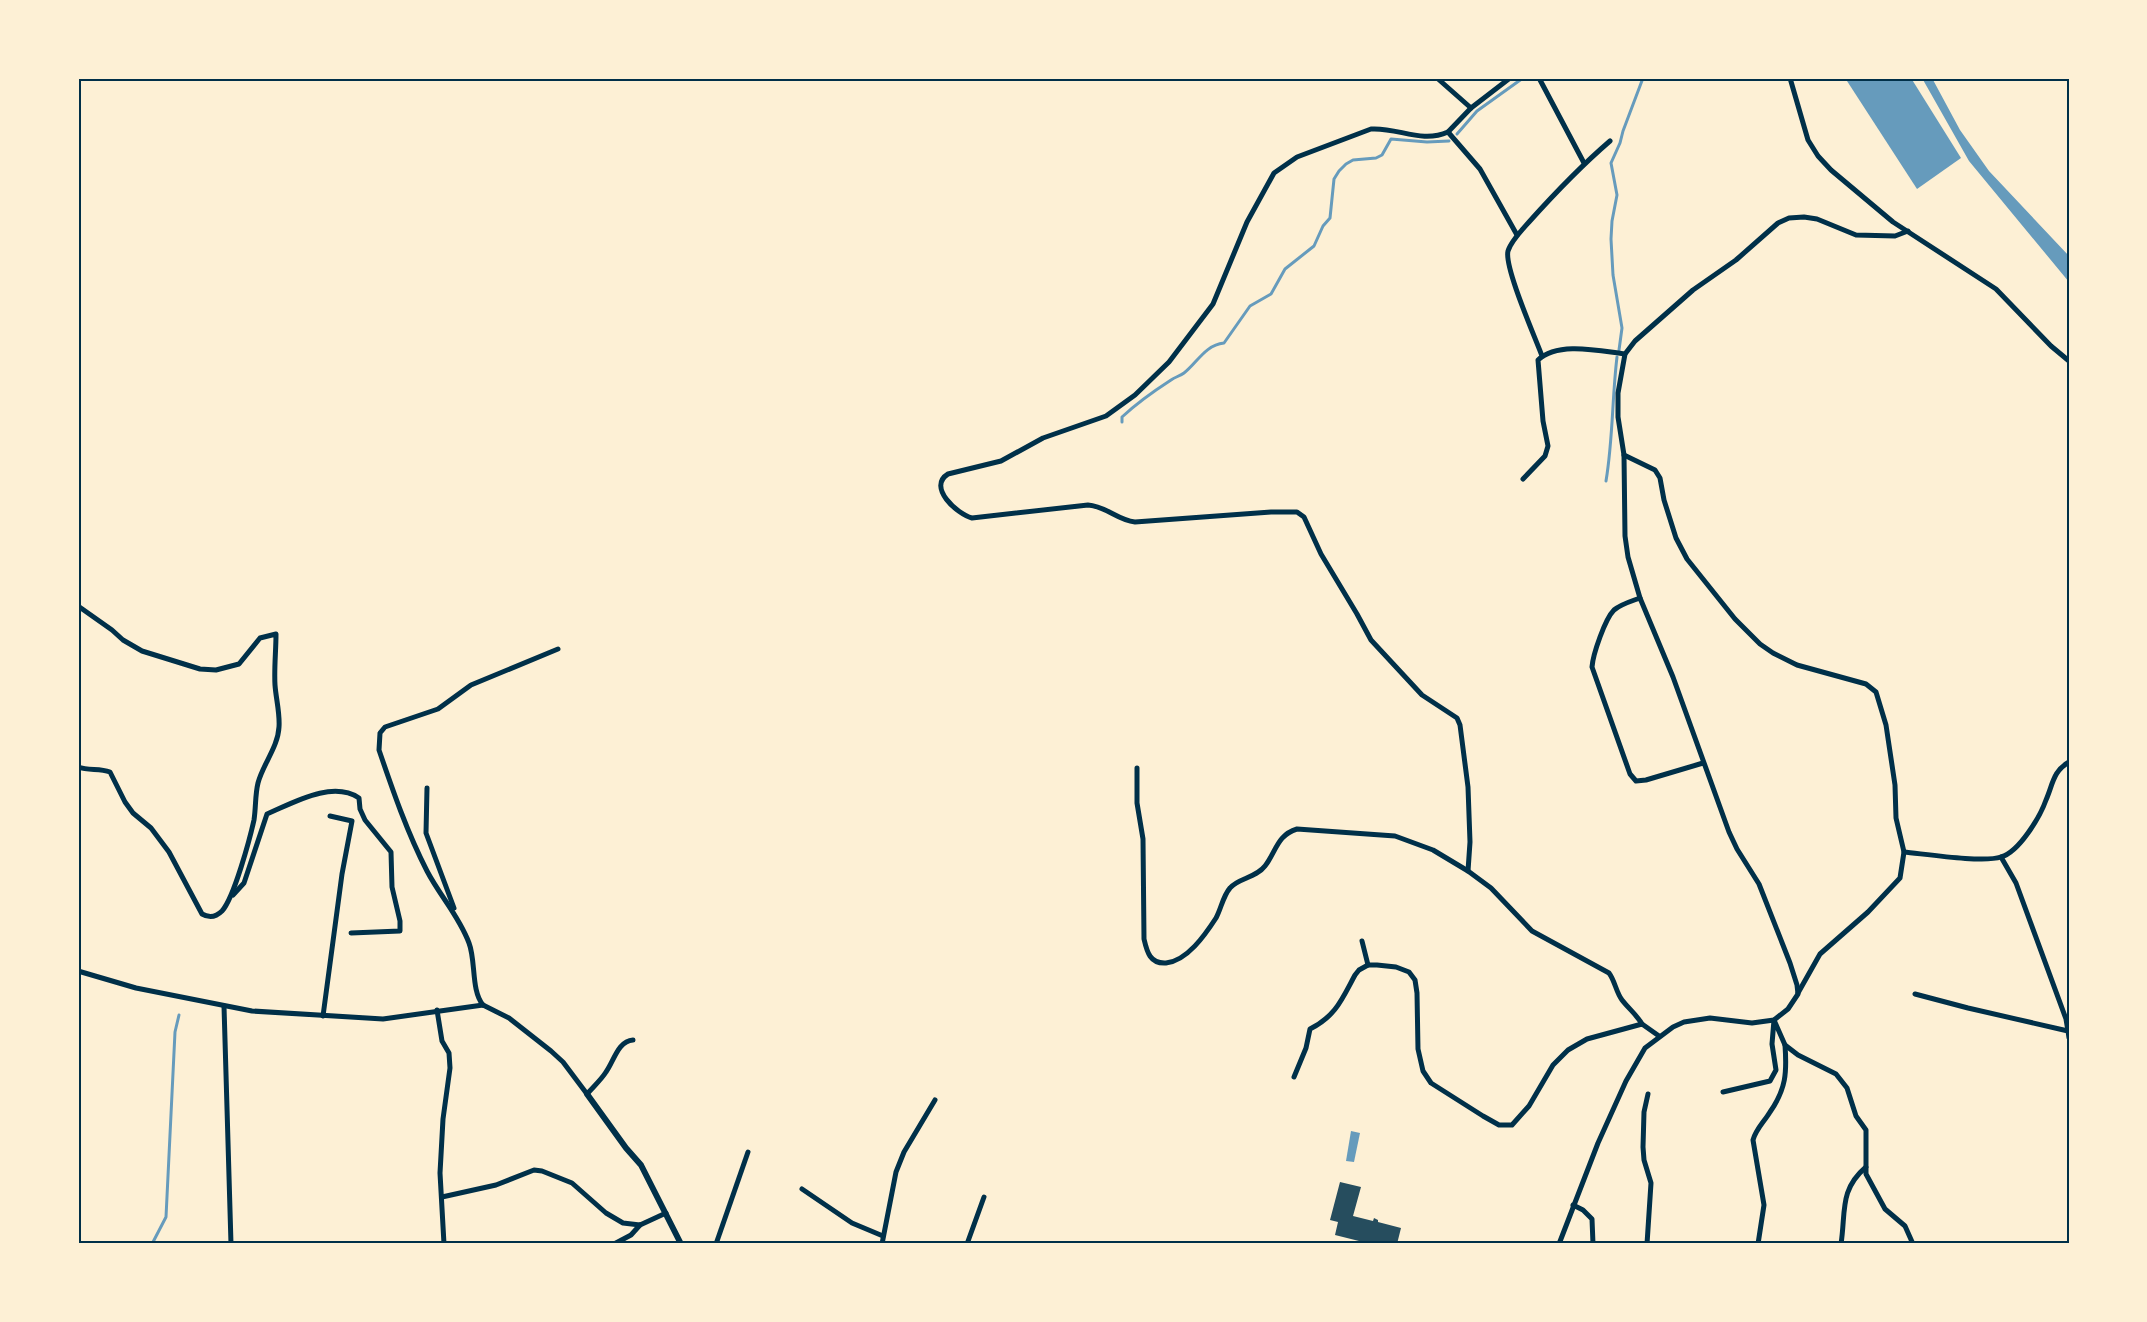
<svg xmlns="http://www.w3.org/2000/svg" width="2147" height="1322" viewBox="0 0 2147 1322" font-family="'Roboto Condensed',sans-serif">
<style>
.water{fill:#669bbc}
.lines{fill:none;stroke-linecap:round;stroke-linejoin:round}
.stream{stroke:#669bbc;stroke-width:3}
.building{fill:#264d5e}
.minor{stroke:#003049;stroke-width:5}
.tertiary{stroke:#003049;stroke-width:6}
.neatline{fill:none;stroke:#003049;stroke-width:2}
</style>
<rect width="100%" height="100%" fill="#fdf0d5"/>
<g class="water">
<path d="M1854,78H1911L1961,158L1917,189L1847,81Z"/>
<path d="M1922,78H1932L1960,130L1989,171L2069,256V282L1969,161Z"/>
<path d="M1351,1131L1360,1133L1354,1162L1346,1161Z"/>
</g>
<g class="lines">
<g class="stream">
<path d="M1457,134L1477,111L1523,78"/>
<path d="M1619,350L1622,328L1613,275L1611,239L1612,221L1617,195L1611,163L1620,143L1623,131L1643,78"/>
<path d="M1122,422V417C1137,403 1154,391 1171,380C1175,377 1180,376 1184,373C1197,363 1205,345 1224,343L1250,306L1271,294L1285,269L1314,246L1323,226L1330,218L1334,179L1339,171L1346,164L1353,160L1376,158L1382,155L1391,139L1427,142L1449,141"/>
<path d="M1606,481C1613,440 1612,398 1617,357"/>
<path d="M152,1244L166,1217L175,1032L179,1015"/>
</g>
</g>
<path class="building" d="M1340,1182L1361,1187L1353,1216L1373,1221L1374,1218L1378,1220V1222L1401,1228L1397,1244H1371L1335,1235L1338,1222L1330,1220Z"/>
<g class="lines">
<g class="minor">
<path d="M1437,78L1471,108"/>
<path d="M1539,78L1584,163"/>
<path d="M1790,78L1808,140L1818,156L1831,170L1893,222L1996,289L2051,346L2069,361"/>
<path d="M1448,132L1480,169L1517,235"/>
<path d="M1542,356C1535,337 1504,267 1508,251C1511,241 1522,230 1529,222C1555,193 1581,166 1610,141"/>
<path d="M1624,455L1655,470L1660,478L1664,500L1676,538L1687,559L1735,619L1760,644L1773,653L1797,665L1866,684L1876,692L1886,725L1895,785L1896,818L1904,852L1900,878L1868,912L1820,954L1798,993"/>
<path d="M1523,479L1545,456L1548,446L1543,421L1538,360C1558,341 1600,351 1625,354"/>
<path d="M1640,598L1628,557L1625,536L1624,455L1618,417V393L1625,354L1635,341L1693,290L1736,260L1778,223L1789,218L1804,217L1817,219L1856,235L1895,236L1908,231"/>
<path d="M78,606L112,630L123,640L142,651L200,669L216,670L239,664L260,638L276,634C276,651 274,668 275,685C276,699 280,713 279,727C278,747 263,764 258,783C255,795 256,807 254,820C250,838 234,898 222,911C216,917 209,918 202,914L169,852L151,828L133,813L125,802L110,772C99,768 89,771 78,767"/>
<path d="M1137,768V803L1143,839L1144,939C1147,952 1150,964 1166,963C1187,961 1205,935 1216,918C1221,909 1223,896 1230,888C1238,878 1256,878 1265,866C1276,852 1277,835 1297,829L1395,836L1433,850L1468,871L1491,888L1532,931L1609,973C1615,981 1616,992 1622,1000C1629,1009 1636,1014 1642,1024"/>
<path d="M427,788L426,833L454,908"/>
<path d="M1904,852C1925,854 1983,863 2001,857C2019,852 2040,817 2046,800C2053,784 2053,771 2069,762"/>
<path d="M2001,857L2016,883L2066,1019L2068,1031"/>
<path d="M1468,871L1470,842L1468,787L1460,725L1457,718L1422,695L1371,640L1357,614L1321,554L1304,517L1297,512H1271L1135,522C1117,520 1106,506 1088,505L972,518C957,514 927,487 948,474L1001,461L1043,438L1106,416L1135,395L1169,362L1213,304L1247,222L1274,173L1297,157L1371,129C1398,127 1421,144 1448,132L1471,108L1510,78"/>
<path d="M233,895L244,883L267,814C293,803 332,780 359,798L360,809L365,820L391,852L392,887L400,921V931L351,933"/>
<path d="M1362,941L1368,965"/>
<path d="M78,971L136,988L252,1011L383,1019L483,1005L509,1018L551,1051L563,1062L587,1094C593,1087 601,1080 606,1072C614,1061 618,1041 633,1040"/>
<path d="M1915,994L1968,1008L2068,1031L2069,1038"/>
<path d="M483,1005C471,991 476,961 469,943C459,916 440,896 427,871C407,832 393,791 379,750L380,733L385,727L438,709L471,685L558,649"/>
<path d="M224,1006L231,1244"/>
<path d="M437,1010L442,1041L449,1053L450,1068L443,1119L440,1173L444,1244"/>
<path d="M323,1016L342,874L352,821L330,816"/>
<path d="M1294,1077L1306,1048L1310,1029C1336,1016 1342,999 1355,975L1359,970L1368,965H1377L1396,967L1409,972L1415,980L1417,993L1418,1049L1423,1071L1431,1083L1483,1116L1499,1125H1512L1529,1106L1553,1065L1568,1050L1587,1039L1642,1024L1659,1036"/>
<path d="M1723,1092L1770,1081L1776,1070L1772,1044L1774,1020L1785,1045L1798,1055L1836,1074L1847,1088L1856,1116L1866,1130V1174L1885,1209L1905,1226L1913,1244"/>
<path d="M802,1189L852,1223L883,1236"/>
<path d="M442,1197L496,1185L534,1170L542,1171L572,1183L606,1213L623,1223L640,1225L666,1213"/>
<path d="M1573,1205L1583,1210L1592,1219L1593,1244"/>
<path d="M614,1244L631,1235L640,1225"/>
<path d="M716,1244L748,1152"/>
<path d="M882,1244L896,1172L904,1152L935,1100"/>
<path d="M967,1244L984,1197"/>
<path d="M1559,1244L1598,1143L1626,1081L1645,1048L1673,1027L1684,1022L1710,1018L1752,1023L1774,1020L1788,1009L1798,994L1797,985L1790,963L1759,884L1737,849L1729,832L1673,677L1640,598C1632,601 1621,604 1614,610C1605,619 1593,654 1592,667L1630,774L1636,781L1646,780L1703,763"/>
<path d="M1647,1244L1651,1183L1644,1160L1643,1147L1644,1112L1648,1094"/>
<path d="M1758,1244L1764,1205L1753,1140C1756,1129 1764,1122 1770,1112C1786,1089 1787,1073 1785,1045"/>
<path d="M1841,1244C1846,1212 1839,1190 1866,1167"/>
</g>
<path class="tertiary" d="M587,1094L626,1148L641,1165L681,1244"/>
</g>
<rect width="2147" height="1322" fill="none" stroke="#fdf0d5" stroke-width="159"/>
<rect x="80" y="80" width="1988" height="1162" class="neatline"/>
</svg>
